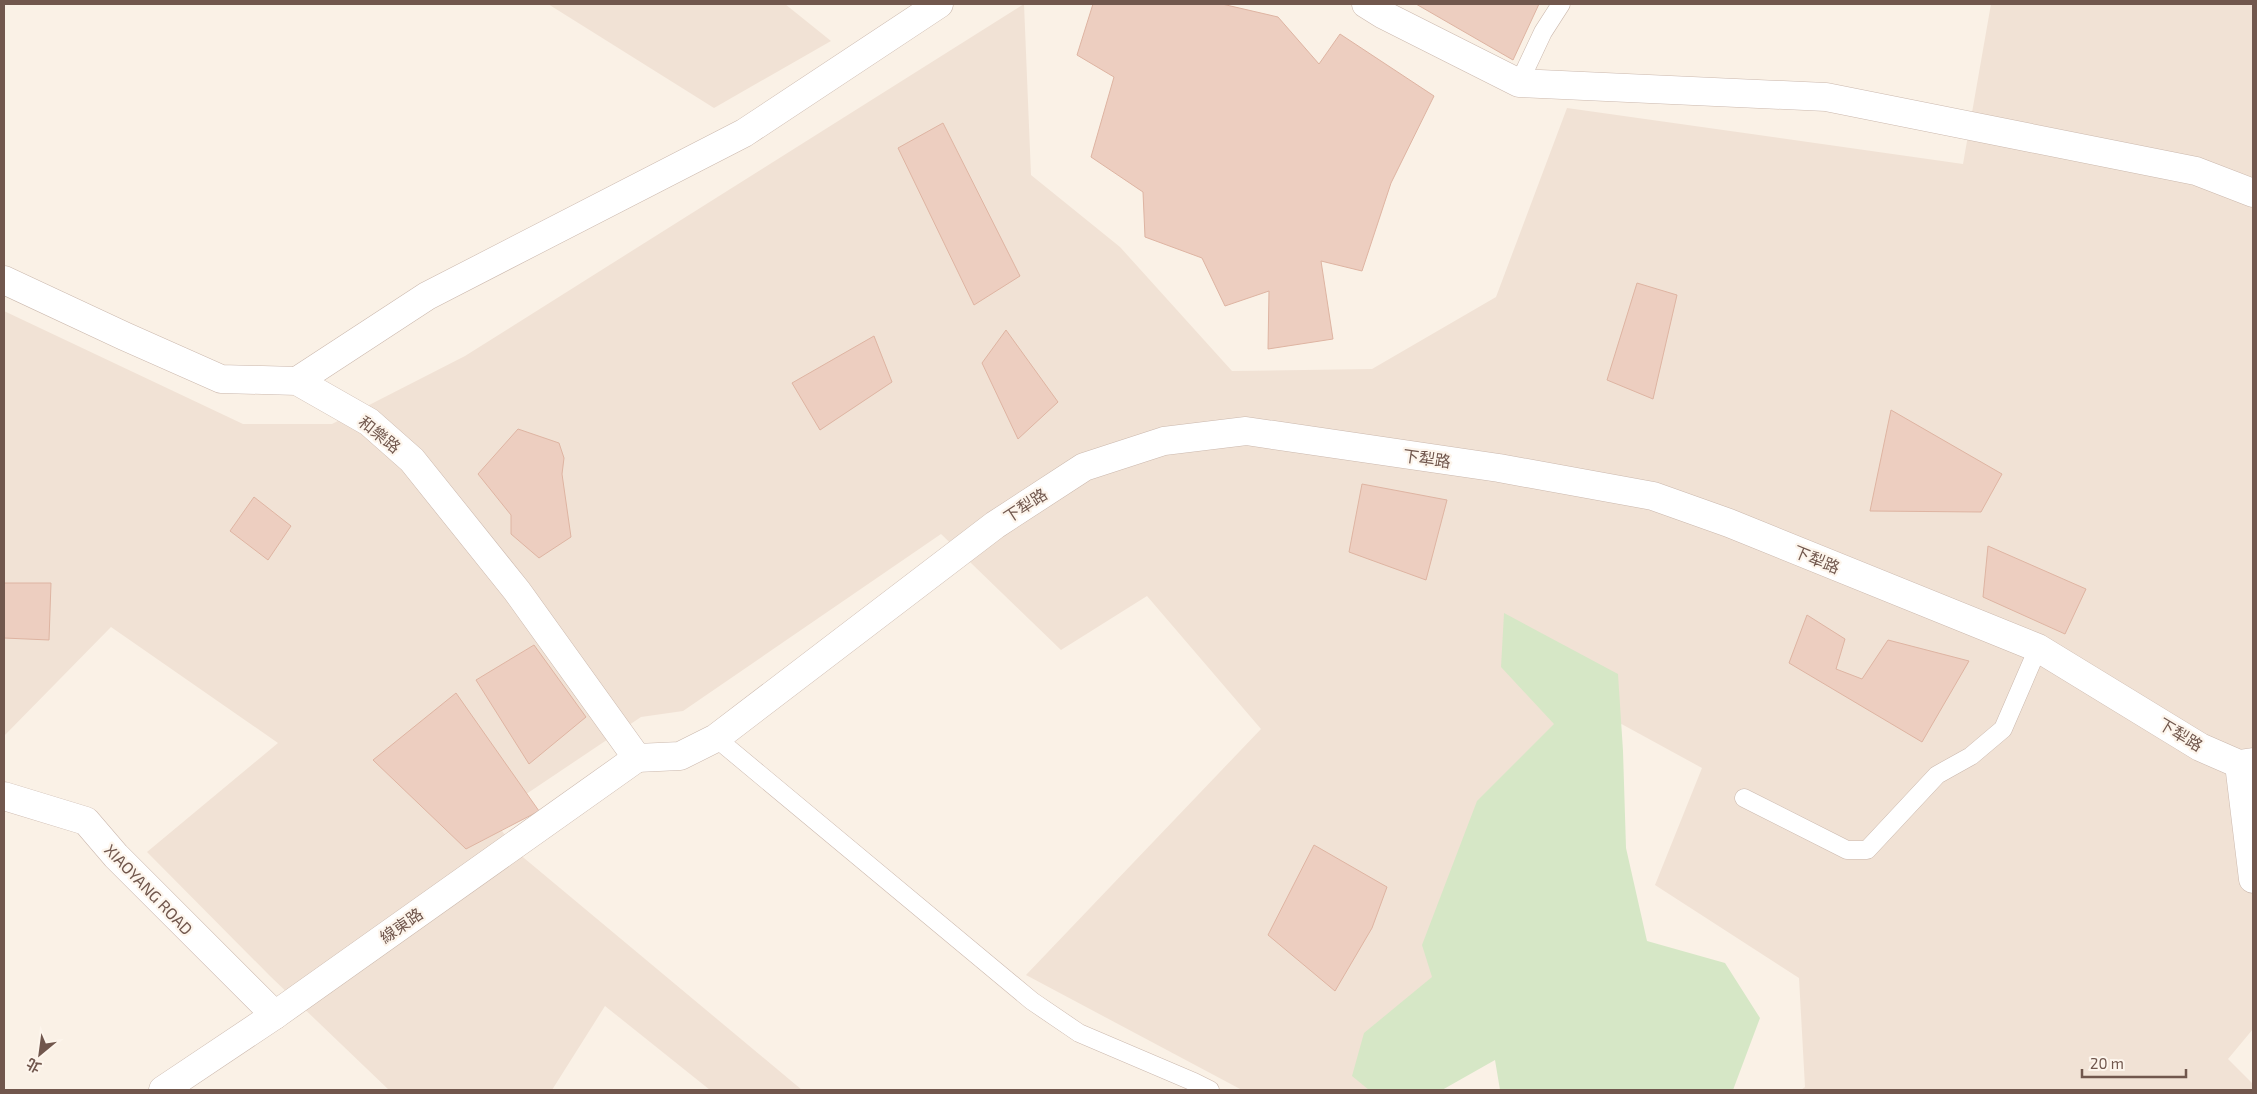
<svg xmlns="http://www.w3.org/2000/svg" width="2257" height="1094" viewBox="0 0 2257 1094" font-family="'Exo 2','Noto Sans TC',sans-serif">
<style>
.residential{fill:#f1e2d5}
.green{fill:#d6e7c6}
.building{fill:#edcec0;stroke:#deb4a2}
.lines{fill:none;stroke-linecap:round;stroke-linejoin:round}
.service-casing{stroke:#cbb8ad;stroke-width:19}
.minor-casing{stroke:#cbb8ad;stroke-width:29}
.tertiary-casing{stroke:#cbb8ad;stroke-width:29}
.service{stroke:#fff;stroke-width:18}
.minor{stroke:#fff;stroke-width:28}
.tertiary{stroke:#fff;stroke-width:28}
.labels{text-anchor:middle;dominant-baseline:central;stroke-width:4.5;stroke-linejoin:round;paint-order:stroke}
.street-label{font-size:16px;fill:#71574d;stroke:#fdf5ec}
</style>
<rect width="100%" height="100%" fill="#faf1e6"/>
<g class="residential">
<path d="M548,4H785L831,41L714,108Z"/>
<path d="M1024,4L1031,175L1120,247L1232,371L1372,369L1496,297L1567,108L1963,164L1991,4H2253V1029L2228,1059L2253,1084V1090H1801L1805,1087L1799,978L1655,885L1702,768L1616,721L1406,1090H1242L1026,975L1261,729L1147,596L1061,650L941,534L683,711L641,717L492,817L518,853L802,1090H710L605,1006L552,1090H389L270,976L147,852L278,743L111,627L4,736V311L243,424H332L465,356Z"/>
</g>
<path class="green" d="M1504,613L1618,674L1623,751L1626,848L1647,941L1725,963L1760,1018L1733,1090H1500L1495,1060L1442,1090H1369L1352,1076L1364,1033L1432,977L1422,945L1477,801L1554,724L1501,667Z"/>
<g class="building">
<path d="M1093,4H1222L1278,17L1319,64L1340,34L1434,96L1391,183L1362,271L1321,261L1333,339L1268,349L1269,291L1225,306L1202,258L1145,237L1143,192L1091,157L1114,77L1077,55Z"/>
<path d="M1416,4H1539L1513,60Z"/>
<path d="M943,123L1020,276L974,305L898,148Z"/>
<path d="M1637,283L1677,295L1653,399L1607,380Z"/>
<path d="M1006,330L1058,402L1018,439L982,363Z"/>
<path d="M874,336L892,382L820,430L792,383Z"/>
<path d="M1891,410L2002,474L1981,512L1870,511Z"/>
<path d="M518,429L559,443L564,458L562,474L571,537L539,558L511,534V515L478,474Z"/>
<path d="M1362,484L1447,500L1426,580L1349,552Z"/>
<path d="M254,497L291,526L268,560L230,531Z"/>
<path d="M1988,546L2086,589L2065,634L1983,597Z"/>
<path d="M4,583H51L49,640L4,638Z"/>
<path d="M1807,615L1845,639L1836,669L1862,679L1888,640L1969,661L1922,742L1789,663Z"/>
<path d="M534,645L586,717L529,764L476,680Z"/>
<path d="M456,693L539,811L466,849L373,760Z"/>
<path d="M1314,845L1387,887L1372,928L1335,991L1268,935Z"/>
</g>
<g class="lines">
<g class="service-casing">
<g id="service">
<path d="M1519,83L1543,32L1561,4"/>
<path d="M716,738L1032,1001L1079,1033L1194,1082L1210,1090"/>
<path d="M1744,798L1847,850H1867L1937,775L1971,756L2003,729L2038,648"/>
</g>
</g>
<g class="minor-casing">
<g id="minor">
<path d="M1366,4L1382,14L1519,83L1826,97L2196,171L2253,193"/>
<path d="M297,381L427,296L744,133L939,4"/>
<path d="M4,796L86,821L116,856L275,1015"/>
</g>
</g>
<g class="tertiary-casing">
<g id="tertiary">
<path d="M4,280L124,336L221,379L297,381L369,422L412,460L517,591L637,758"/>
<path d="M637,758L680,756L716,738L995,525L1084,467L1164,441L1246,431L1499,468L1653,496L1729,523L2038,648L2200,747L2239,764L2253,762"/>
<path d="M2239,764L2253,879"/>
<path d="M163,1090L275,1015L637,758"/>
</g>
</g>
<use href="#service" class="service"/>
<use href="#minor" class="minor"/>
<use href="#tertiary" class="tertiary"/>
</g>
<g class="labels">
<g class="street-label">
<text transform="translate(380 434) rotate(39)">和樂路</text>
<text transform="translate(1427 458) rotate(8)">下犁路</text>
<text transform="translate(1025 505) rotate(-33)">下犁路</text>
<text transform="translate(1817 559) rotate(22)">下犁路</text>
<text transform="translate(2181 734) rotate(31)">下犁路</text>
<text transform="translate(149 889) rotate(46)">XIAOYANG ROAD</text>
<text transform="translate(401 925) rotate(-35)">線東路</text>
</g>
</g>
<rect width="2257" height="1094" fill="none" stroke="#71574d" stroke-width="10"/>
<g transform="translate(40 1054) rotate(209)" stroke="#fdf5ec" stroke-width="4" paint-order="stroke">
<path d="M0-4L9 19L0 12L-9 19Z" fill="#71574d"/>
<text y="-8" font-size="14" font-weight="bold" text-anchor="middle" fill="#71574d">北</text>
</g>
<path d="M2082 1069v8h104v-8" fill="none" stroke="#71574d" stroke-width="2.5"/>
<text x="2090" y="1069" font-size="15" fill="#71574d" stroke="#fdf5ec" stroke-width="4" paint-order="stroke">20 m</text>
</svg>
